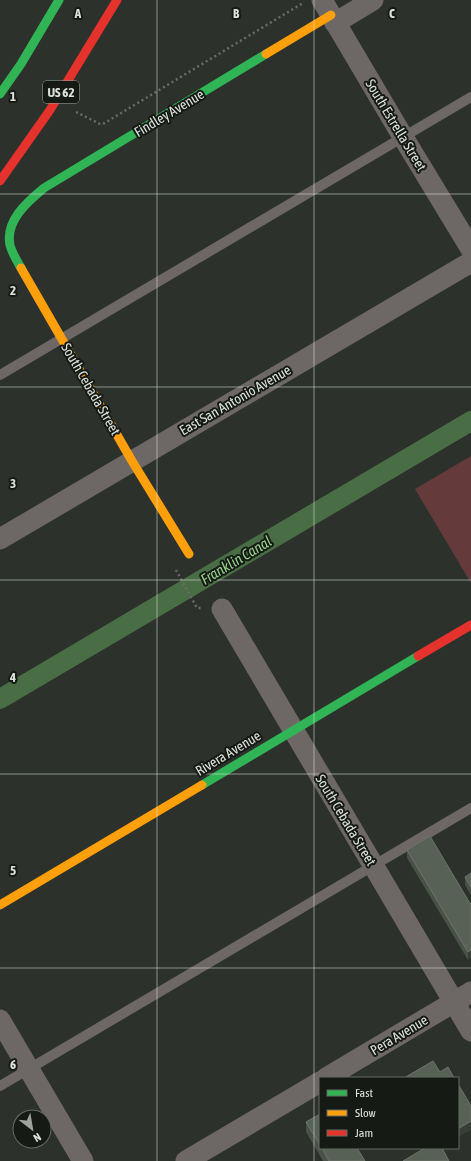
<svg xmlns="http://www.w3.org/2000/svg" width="471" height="1161" viewBox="0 0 471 1161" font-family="'Asap Condensed',sans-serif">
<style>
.green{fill:#643a3b}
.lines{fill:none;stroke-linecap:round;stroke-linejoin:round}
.canal{stroke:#496d44;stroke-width:20}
.path{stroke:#6d6b68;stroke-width:2.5;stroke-dasharray:2 3;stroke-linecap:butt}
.lane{stroke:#6d6766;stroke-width:10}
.street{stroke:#6d6766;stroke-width:21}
.fast{stroke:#30b455;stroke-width:9}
.slow{stroke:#ff9f0a;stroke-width:9}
.jam{stroke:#e5322d;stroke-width:9}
.wall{fill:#485246}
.shaded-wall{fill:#363e35}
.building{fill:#586156;stroke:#6d756b}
.grid{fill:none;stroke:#dce1db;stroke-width:1;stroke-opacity:0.55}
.labels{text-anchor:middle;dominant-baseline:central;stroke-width:4;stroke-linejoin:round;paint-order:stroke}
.shield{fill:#161a15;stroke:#a1a5a0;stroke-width:1}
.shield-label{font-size:13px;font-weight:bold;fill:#dce1db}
.street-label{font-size:14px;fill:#dce1db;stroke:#161a15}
.water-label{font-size:15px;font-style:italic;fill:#97d18d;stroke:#161a15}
.grid-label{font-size:13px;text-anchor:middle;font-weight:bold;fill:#dce1db;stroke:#161a15;stroke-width:4;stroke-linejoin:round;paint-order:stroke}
</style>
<rect width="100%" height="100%" fill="#2c312b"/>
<path class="green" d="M471,456V583L415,489Z"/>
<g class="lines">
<path class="canal" d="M0,699L471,421"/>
<g class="path">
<path d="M76,112L100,124H103L303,3"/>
<path d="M176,570L197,608H203"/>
</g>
<g class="lane">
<path d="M0,375L471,97"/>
<path d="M0,1086L471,808"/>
</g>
<g class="street">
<path d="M322,0L403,137L471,249"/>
<path d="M335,23L373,0"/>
<path d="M0,539L471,262"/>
<path d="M222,609L471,1031"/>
<path d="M0,1020L83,1161"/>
<path d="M326,1078L471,992"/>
<path d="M186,1161L320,1082"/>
</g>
<g class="fast">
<path d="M0,94L21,64L59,0"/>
<path d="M21,268C17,261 12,253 10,245C5,221 27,202 44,188L266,54"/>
<path d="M202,785L418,656"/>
</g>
<g class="slow">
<path d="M266,54L331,15"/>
<path d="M21,268L132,461L189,554"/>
<path d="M0,905L202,785"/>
</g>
<g class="jam">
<path d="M0,181L50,110L117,0"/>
<path d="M418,656L471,625"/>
</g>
</g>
<g class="wall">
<path d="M407,850L471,905L468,960L407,858Z"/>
<path d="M471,873V895L465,885V877Z"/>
<path d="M320,1114V1148H357L365,1161H323L306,1132V1122Z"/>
</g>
<g class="shaded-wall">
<path d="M471,950V958L468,960V952Z"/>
<path d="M471,1121V1130L458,1137V1129Z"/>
</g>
<g class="building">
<path d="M430,836L471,905V950L468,952L407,850Z"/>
<path d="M471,873V887L465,877Z"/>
<path d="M433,1061L440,1072L448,1067L454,1078H404Z"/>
<path d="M458,1084L471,1106V1121L458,1129Z"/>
<path d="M320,1114V1145L306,1122Z"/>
<path d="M322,1148H357L365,1161H329Z"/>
<path d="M425,1148H442L449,1161H403Z"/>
</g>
<path class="grid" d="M157,0V1161M314,0V1161M0,194H471M0,387H471M0,580H471M0,774H471M0,968H471"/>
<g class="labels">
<rect class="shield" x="43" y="81" width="36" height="22" rx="3"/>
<g class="shield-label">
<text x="61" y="92">US 62</text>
</g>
<g class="street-label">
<text transform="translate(169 113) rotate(-31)">Findley Avenue</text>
<text transform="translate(396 125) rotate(59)">South Estrella Street</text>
<text transform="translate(91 389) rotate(60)">South Cebada Street</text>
<text transform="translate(235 400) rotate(-30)">East San Antonio Avenue</text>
<text transform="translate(228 753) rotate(-31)">Rivera Avenue</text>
<text transform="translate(346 820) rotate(59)">South Cebada Street</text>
<text transform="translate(399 1035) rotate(-31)">Pera Avenue</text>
</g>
<g class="water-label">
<text transform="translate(236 560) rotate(-31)">Franklin Canal</text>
</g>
</g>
<g class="grid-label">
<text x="78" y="18">A</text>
<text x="236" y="18">B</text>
<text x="392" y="18">C</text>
<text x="13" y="101">1</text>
<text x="13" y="295">2</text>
<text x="13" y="488">3</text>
<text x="13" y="682">4</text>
<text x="13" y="875">5</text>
<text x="13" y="1069">6</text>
</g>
<rect x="319" y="1077" width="140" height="72" fill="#161a15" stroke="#656a64"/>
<rect x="327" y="1090" width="20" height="6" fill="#30b455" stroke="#656a64"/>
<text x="355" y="1097" font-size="12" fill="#dce1db">Fast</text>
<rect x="327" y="1110" width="20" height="6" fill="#ff9f0a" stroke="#656a64"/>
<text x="355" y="1117" font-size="12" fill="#dce1db">Slow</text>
<rect x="327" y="1130" width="20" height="6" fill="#e5322d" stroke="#656a64"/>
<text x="355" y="1137" font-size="12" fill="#dce1db">Jam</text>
<g transform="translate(32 1129) rotate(149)"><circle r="19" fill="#161a15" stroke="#656a64"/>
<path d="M0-3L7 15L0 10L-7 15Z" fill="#9ea39d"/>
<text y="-6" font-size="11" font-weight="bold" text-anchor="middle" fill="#dce1db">N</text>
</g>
</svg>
